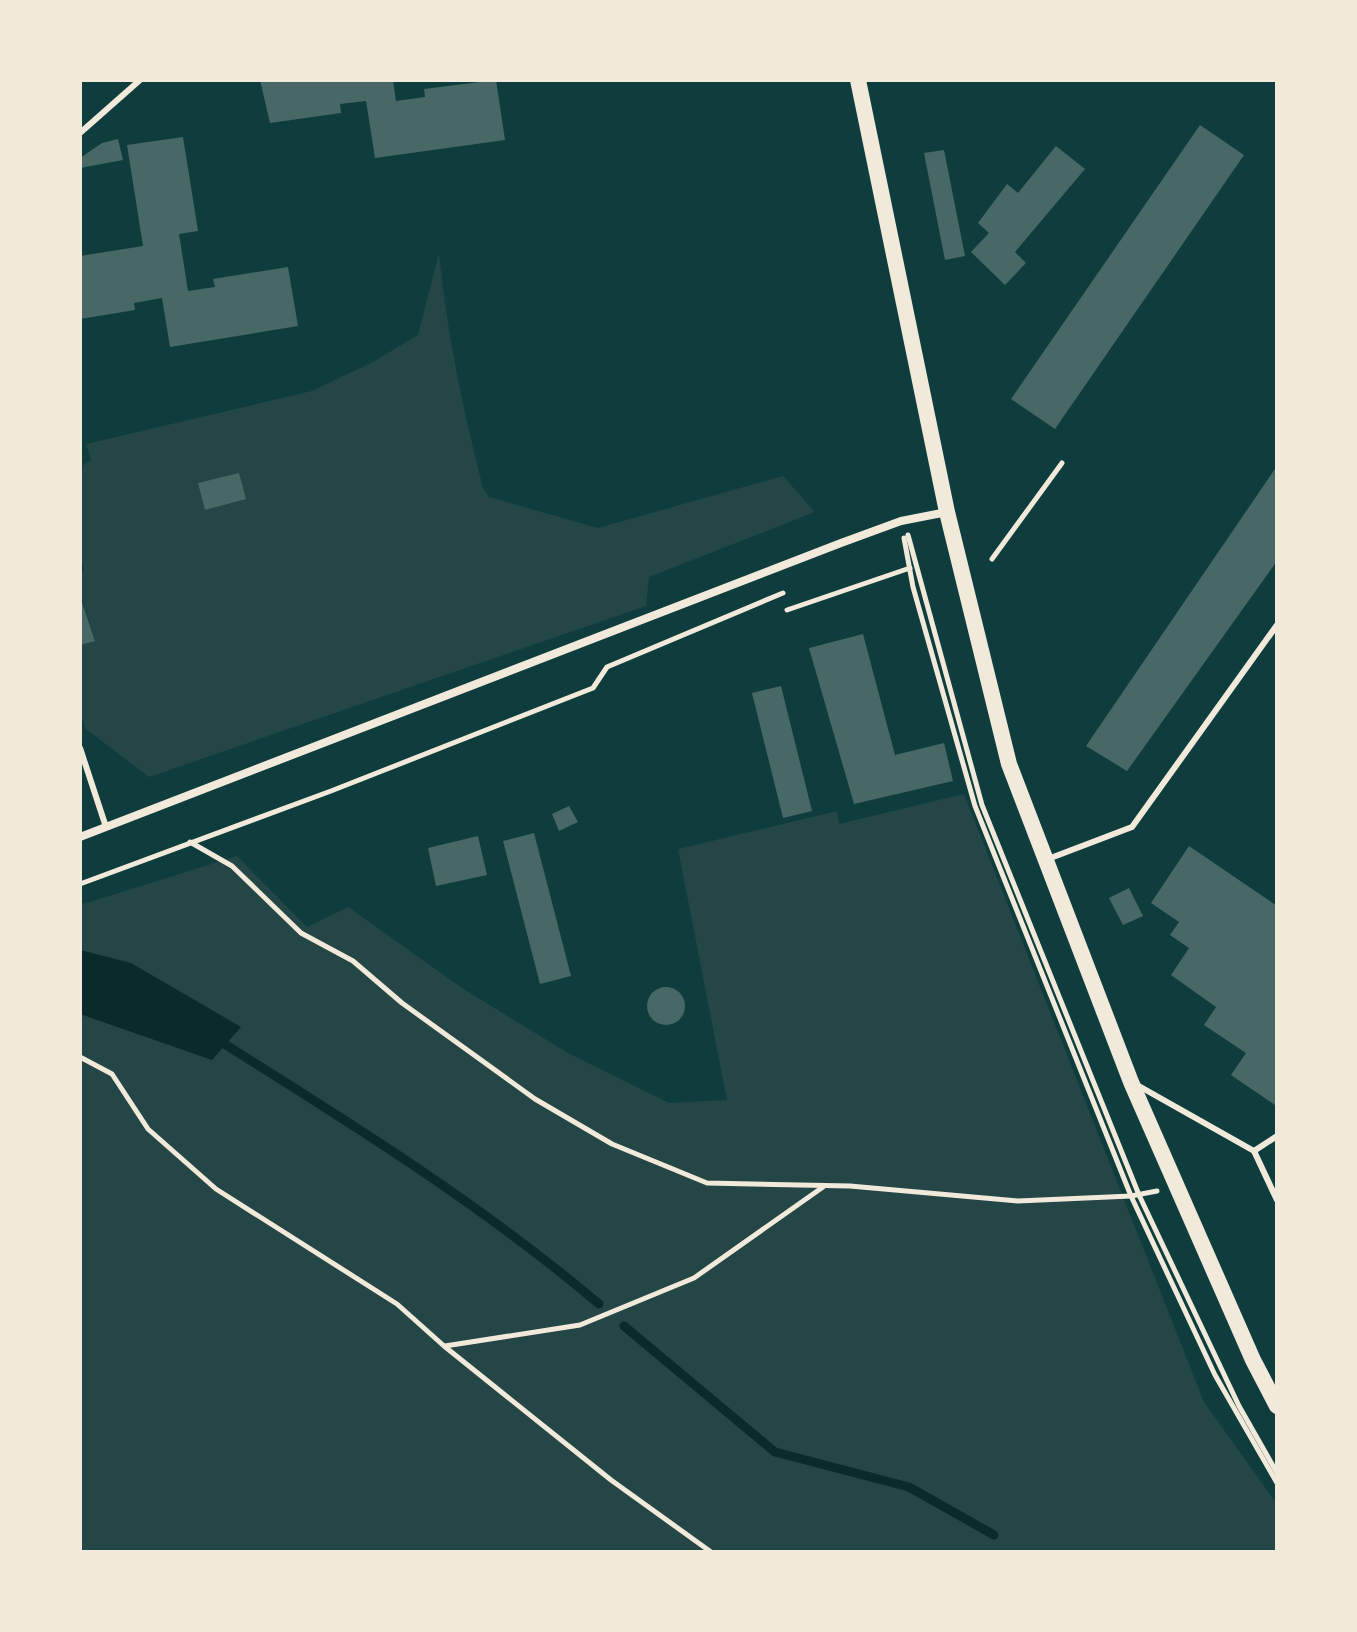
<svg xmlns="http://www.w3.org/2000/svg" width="1357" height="1632" viewBox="0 0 1357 1632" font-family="'Open Sans',sans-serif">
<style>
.green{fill:#244646}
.water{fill:#0a2a2b}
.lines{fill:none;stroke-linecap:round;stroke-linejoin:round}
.stream{stroke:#0a2a2b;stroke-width:9}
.building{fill:#486865}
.path{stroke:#f1e9da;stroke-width:5}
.service{stroke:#f1e9da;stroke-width:6}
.minor{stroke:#f1e9da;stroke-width:8}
.secondary{stroke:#f1e9da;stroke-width:16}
</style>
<rect width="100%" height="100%" fill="#0f3d3e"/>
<g class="green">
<path d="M439,253C447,335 463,409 483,488L489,497L598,528L783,476L815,512L649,577L646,606L149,777L86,729L80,714V645L95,640L80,593V572L84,570L80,555V467L91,460L86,444L312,391L373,362L418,335Z"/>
<path d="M964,794L1204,1402L1277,1504V1552H80V905L237,856L307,927L348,907L465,990L568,1053L669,1103L727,1100L678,849L837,811L839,824Z"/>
</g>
<path class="water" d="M80,950L131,963L241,1027L212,1060L80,1014Z"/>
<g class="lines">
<g class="stream">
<path d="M218,1040C349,1122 481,1204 599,1304"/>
<path d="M624,1326L775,1452L909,1487L994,1535"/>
</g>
</g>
<g class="building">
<path d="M260,80H393L396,101L425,97L424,89L496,80L505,140L375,158L366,101L340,104L341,113L270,123Z"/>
<path d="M1200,125L1244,155L1055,429L1011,399Z"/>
<path d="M183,137L198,231L179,234L188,291L215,287L213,279L288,267L298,326L170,347L162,298L134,303L135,310L80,319V256L143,246L127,145Z"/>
<path d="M118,139L123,160L80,168V158L102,143Z"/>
<path d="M1056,146L1085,169L1015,252L1026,263L1005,285L971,252L989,233L978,223L1007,184L1018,193Z"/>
<path d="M944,150L965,256L945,260L924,153Z"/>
<path d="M1277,466V561L1127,771L1086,746Z"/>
<path d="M239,473L246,499L205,510L198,483Z"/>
<path d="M80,596L95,641L80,645Z"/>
<path d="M863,634L895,755L944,743L953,781L854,804L809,648Z"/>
<path d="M781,686L812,811L783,818L752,693Z"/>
<path d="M569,806L578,822L559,831L552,814Z"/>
<path d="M534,833L571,976L540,984L503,841Z"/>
<path d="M478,836L487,875L436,886L428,848Z"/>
<path d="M1189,846L1277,906L1275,1105L1231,1075L1246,1053L1204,1025L1216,1007L1171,975L1189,948L1170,935L1179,922L1151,903Z"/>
<path d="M1129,888L1143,916L1123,925L1109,898Z"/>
<circle cx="666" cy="1006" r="19"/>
</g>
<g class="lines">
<g class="path">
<path d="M908,535L982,805L1139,1195L1239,1406L1277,1473"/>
<path d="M904,538L913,587L975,806L1131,1196L1215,1375L1277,1483"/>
<path d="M992,559L1062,463"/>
<path d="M787,610L910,568"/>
<path d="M190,842L232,866L301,933L353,961L402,1003L535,1099L612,1144L707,1183L850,1186L1018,1201L1131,1196L1157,1191"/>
<path d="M80,884L331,791L593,688L607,667L783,593"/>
<path d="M80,1057L112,1074L148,1129L216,1189L397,1304L444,1346L611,1480L711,1552"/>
<path d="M445,1346L580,1325L694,1278L823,1187"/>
</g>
<g class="service">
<path d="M80,133L140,80"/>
<path d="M80,748L106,827"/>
<path d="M1048,859L1132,827L1277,625"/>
<path d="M1137,1085L1254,1151L1277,1200"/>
<path d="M1254,1151L1277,1136"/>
</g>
<path class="minor" d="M80,837L841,543L901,521L947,512"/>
<path class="secondary" d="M858,80L947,512L1009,764L1131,1082L1253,1360L1277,1406"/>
</g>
<rect width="1357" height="1632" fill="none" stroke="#f1e9da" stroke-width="164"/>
</svg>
